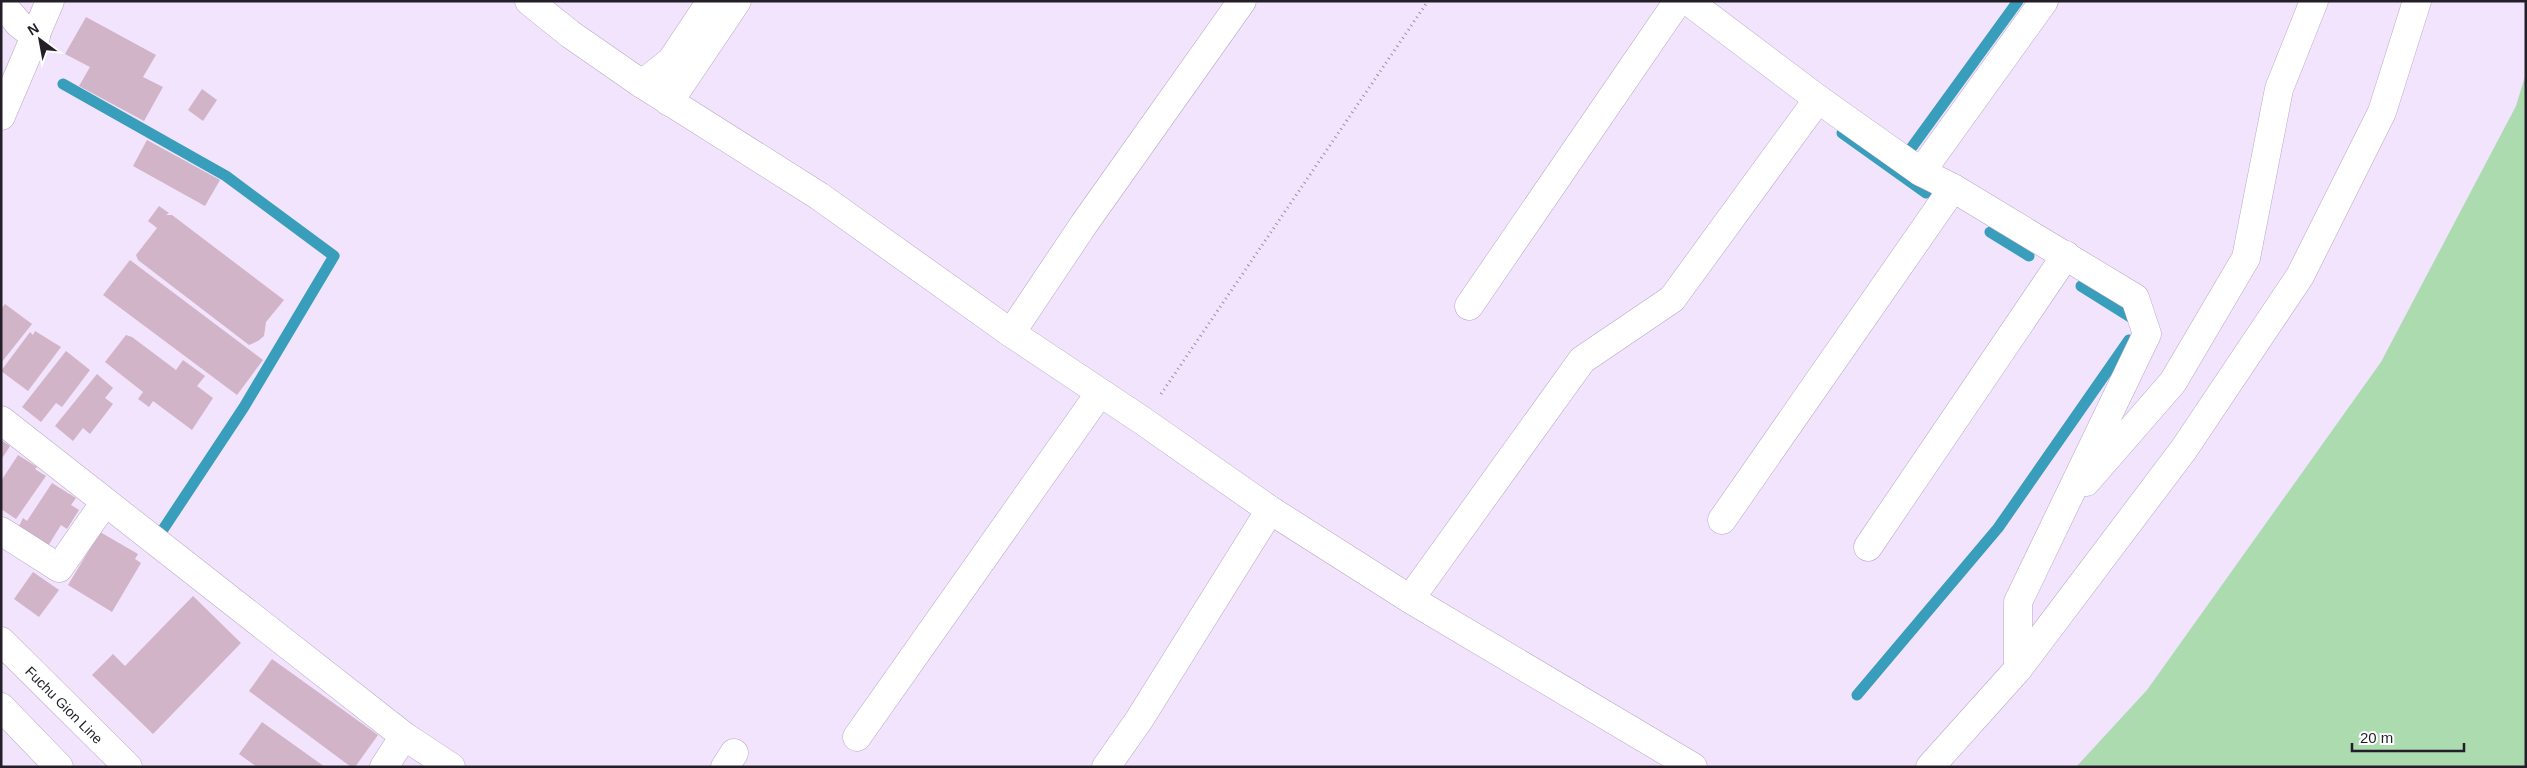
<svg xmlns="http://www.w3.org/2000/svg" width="2527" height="768" viewBox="0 0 2527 768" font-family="Arial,sans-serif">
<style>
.green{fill:#abdbaf}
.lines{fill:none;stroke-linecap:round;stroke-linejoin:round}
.stream{stroke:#399dbc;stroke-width:11}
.building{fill:#d2b4c8}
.minor-casing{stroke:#b8a8c5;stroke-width:29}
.major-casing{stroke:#b8a8c5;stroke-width:29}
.path{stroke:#9a90a3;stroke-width:3;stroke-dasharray:1 4;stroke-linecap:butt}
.minor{stroke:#fff;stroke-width:28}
.major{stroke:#fff;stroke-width:28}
.labels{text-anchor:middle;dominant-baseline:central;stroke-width:4;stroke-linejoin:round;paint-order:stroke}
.street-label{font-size:14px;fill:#241e29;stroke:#fff}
</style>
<rect width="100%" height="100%" fill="#f1e4fc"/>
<path class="green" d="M2526,73V767H2076L2147,690L2381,362L2516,106Z"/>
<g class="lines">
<g class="stream">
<path d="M63,84L226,176L334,256L244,407L162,531"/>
<path d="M1842,133L1926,193"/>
<path d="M1912,147L2018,1"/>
<path d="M1990,232L2029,256"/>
<path d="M2081,286L2132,318"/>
<path d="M1857,695L1998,528L2129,340"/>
</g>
</g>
<g class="building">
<path d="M86,17L156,55L143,77L163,87L144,121L79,86L90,67L65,54Z"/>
<path d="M202,89L217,100L203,121L188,110Z"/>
<path d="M147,140L220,180L205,206L133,166Z"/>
<path d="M159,206L169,213L166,215H172L284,300L266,322L264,336L258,341L249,345L138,260L136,255L157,228L148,221Z"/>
<path d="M130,260L263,360L237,395L103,295Z"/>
<path d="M5,304L32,324L1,363V309Z"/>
<path d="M35,331L61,347L28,391L1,371L30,332L33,335Z"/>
<path d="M126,335L132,337L176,370L183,360L205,376L197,386L213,398L192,430L153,401L149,407L138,399L143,392L105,362Z"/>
<path d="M66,351L90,370L62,407L56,403L41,422L22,407Z"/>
<path d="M97,374L113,388L105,398L113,404L90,434L83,428L73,441L55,426Z"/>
<path d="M1,440L10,446L1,460Z"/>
<path d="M18,455L37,467L35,469L46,476L16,519L1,509V481Z"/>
<path d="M52,483L76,498L71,505L79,510L67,529L61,525L48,546L19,526L23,518L27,521Z"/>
<path d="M100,532L138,554L135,559L141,563L112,612L68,585Z"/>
<path d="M33,572L59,590L39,617L14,599Z"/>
<path d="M193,596L241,643L153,734L92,675L113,654L125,666Z"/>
<path d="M272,659L378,735L355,767H351L249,691Z"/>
<path d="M262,722L325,767H257L239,754Z"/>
</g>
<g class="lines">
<g class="minor-casing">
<g id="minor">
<path d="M529,1L570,34L642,84L819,196L1011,333L1143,421L1270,510L1410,599L1693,767"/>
<path d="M1688,1L1818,99L1921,172L1953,188L2135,298L2147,334L2018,602V669"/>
<path d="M1,3L19,24L36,37"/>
<path d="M642,84L671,61L711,1"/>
<path d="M669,102L737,1"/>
<path d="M1,116L50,1"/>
<path d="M1921,172L2044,1"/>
<path d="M1469,306L1678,1"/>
<path d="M1011,333L1084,224L1242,1"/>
<path d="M1,420L404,736L451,767"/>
<path d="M2086,482L2173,382L2246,258L2279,89L2314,1"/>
<path d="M1722,520L1953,188"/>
<path d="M1,531L59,568L105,502"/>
<path d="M1868,547L2066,255"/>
<path d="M1410,599L1582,360L1672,299L1818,99"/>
<path d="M857,737L1099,394"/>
<path d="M384,767L404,736"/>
<path d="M725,767L734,753"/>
<path d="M1106,767L1139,720L1270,510"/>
<path d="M1930,767L2018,669L2184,449L2300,276L2382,112L2417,1"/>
</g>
</g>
<g class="major-casing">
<g id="major">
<path d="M1,641L128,767"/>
<path d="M1,707L59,767"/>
</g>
</g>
<path class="path" d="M1161,394L1428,1"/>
<use href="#minor" class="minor"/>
<use href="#major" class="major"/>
</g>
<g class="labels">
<g class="street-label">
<text transform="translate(64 705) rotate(45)">Fuchu Gion Line</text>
</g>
</g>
<rect width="2527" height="768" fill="none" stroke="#241e29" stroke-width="5"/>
<g transform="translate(40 40) rotate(328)" stroke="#ffffff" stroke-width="4" paint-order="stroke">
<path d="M0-4L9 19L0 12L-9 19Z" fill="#241e29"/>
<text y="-8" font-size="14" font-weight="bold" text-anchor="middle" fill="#241e29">N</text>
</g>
<path d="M2352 743v8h112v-8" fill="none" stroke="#241e29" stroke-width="2.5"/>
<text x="2360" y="743" font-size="15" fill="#241e29" stroke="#ffffff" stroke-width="4" paint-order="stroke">20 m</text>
</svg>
